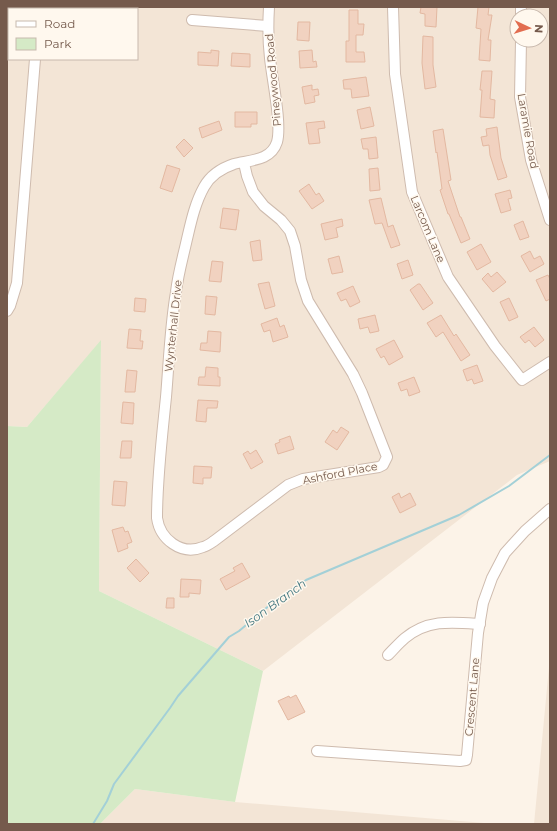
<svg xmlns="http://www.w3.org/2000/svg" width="557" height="831" viewBox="0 0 557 831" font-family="Montserrat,sans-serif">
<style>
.residential{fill:#f3e5d6;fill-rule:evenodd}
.green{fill:#d5eac6}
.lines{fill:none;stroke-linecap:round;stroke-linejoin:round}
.stream{stroke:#a3d0d7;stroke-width:2}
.building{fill:#f1d2c0;stroke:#e3b8a1}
.minor-casing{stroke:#cebbae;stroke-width:12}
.minor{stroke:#fff;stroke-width:10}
.labels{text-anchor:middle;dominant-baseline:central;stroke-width:3;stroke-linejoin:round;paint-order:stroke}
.street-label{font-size:11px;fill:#755a4c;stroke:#fff8ee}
.water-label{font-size:12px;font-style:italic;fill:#437881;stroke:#fff8ee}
</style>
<rect width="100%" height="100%" fill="#fcf3e8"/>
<g class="residential">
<path d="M7,7H550V461L517,475L263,671L99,591L101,341L27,427L7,426ZM9,9H137V59H9ZM517,16H541V40H517Z"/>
<path d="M550,657V824H534Z"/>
<path d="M135,789L235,802L496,824H100Z"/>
</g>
<path class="green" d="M101,340L99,591L263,671L235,802L135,789L100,824H7V426L27,427Z"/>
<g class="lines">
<path class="stream" d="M93,824L107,801L114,784L170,708L178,696L229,637L239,631L277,599L306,580L459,515L509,486L550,455"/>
</g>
<g class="building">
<path d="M421,7H437L436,27L425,26V14L420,13Z"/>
<path d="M478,7H489L488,15H492L488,40H491L490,61L479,60L481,29L476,28Z"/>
<path d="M349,10H358V24H364L363,35H356V52H364L365,62H346V41H349Z"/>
<path d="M298,22H310L309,41L297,40Z"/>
<path d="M423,36L433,37V65L436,87L425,89L422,63Z"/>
<path d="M211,50L219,51L218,66L198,65V52L211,53Z"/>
<path d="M312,50L313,62L316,61L317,67L300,68L299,51Z"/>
<path d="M232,53L250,54V67L231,66Z"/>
<path d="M482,71H492L490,99L495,100L494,118L480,117L482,90H480Z"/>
<path d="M366,77L369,96L352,98L351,89H344L343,80Z"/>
<path d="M312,85V90L318,89L319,95L314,96L315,102L305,104L302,87Z"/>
<path d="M370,107L374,126L361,129L357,110Z"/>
<path d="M235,112H257V124H251V127H235Z"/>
<path d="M219,121L222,130L202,138L199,128Z"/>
<path d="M324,121L325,128L318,129L320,143L309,144L306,123Z"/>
<path d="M497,127L501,158L507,177L498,180L490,155L489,145L483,146L481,137L487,136L486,129Z"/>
<path d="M443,129L451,180L448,181L460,217H461L470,239L461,243L449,214H448L440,190L442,189L437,152L436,153L433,131Z"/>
<path d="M376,137L378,158L369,159L368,149H363L361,139Z"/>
<path d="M184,139L193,148L184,157L176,147Z"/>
<path d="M167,165L180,169L172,192L160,188Z"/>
<path d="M378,168L380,190L370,191L369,169Z"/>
<path d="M309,184L316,195L319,193L324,201L312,209L299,191Z"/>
<path d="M510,190L512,198L508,199L511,210L501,213L495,194Z"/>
<path d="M381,198L388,227L393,225L400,245L391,248L382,223L375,224L369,200Z"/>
<path d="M223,208L239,210L236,230L220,228Z"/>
<path d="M342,219L343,226L336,228L338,237L325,240L321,224Z"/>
<path d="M523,221L529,237L520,240L514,225Z"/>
<path d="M260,240L262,260L253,261L250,242Z"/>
<path d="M481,244L491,262L477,270L467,252Z"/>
<path d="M530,251L534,259L540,256L544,264L530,272L521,256Z"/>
<path d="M339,256L343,272L332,274L328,259Z"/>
<path d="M408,260L413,275L402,279L397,264Z"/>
<path d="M212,261L223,262L221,282L209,281Z"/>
<path d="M497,272L506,282L493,292L482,279L488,273L491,277Z"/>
<path d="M548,275L550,279V299L546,301L536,280Z"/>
<path d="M269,282L275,306L265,309L258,284Z"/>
<path d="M418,284H420L433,303L423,310L410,290Z"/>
<path d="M353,286L360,302L350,307L346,299L341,301L337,293Z"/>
<path d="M206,296L217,297L215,315L205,314Z"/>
<path d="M135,298L146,299L145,312L134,311Z"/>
<path d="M509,298L518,317L509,321L500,302Z"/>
<path d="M375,315L379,331L370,333L368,327L360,329L358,319Z"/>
<path d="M441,315L454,336L456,334L470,355L461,361L443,332L436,337L427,323Z"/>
<path d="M277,318L280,327L284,325L288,337L273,342L270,330L264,332L261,324Z"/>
<path d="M534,327L544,340L535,347L529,340L525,343L520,337Z"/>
<path d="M129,329L141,330L140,341H143L142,349L127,348Z"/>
<path d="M208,331L221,332L220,352L200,350L201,343H207Z"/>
<path d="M394,340L403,357L389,365L384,356L381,358L376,349Z"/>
<path d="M477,365L483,381L474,384L472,379L467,381L463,370Z"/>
<path d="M206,367L218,368V377H220V386L198,385L199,377H205Z"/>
<path d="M127,370L137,371L135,392H125Z"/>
<path d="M414,377L420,392L409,396L407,389L401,391L398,383Z"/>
<path d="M198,400L218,401L217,408H207L206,422L196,421Z"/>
<path d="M123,402L134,403L133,424L121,423Z"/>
<path d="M341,427L349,432L337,450L325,442L333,430L337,433Z"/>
<path d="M290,436L294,449L278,454L275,444L280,442L279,440Z"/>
<path d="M122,441H132L131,458H120Z"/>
<path d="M256,450L263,462L251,469L243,454L248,451L250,454Z"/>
<path d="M194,466L212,467L211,478H203V484L193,483Z"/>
<path d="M114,481L127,482L125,506L112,505Z"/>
<path d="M399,493L401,498L410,493L416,505L400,513L392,497Z"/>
<path d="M123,527L125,532L128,531L132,542L127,544L128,548L118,552L112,530Z"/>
<path d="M136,559L149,573L140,582L127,568Z"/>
<path d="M242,563L250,577L226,590L220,579L235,571L233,568Z"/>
<path d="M181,579L201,580L200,594L189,593V597H180Z"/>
<path d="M167,598H174V608H166Z"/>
<path d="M296,695L305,712L288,720L278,701L289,696L290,698Z"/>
</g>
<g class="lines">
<g class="minor-casing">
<g id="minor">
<path d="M393,7L395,74L412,192L448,277L495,346L522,380L550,362"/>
<path d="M40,9V7"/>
<path d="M521,16V7"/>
<path d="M192,20L268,26"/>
<path d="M521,40L520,97L531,160L550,220"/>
<path d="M244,163L247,176L253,192L264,206L281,220L290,231L295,246L301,280L308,301L353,374L362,393L387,457L383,465L379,467L303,479L288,485L214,541C211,543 207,546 203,547C181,556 160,539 157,518C157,478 162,437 166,397C169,362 170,327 176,292C178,274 183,257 187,239C191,222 195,203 204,187C210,176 222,168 234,164C250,160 271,161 277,142C282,124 272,79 270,58C268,41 268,24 269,7"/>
<path d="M7,311L10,306L17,283L35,59"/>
<path d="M388,655C393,650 399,643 405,638C428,619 452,622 480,624"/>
<path d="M317,751L460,761L466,760L467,755L478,633L483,603L492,578L505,553L525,531L550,509"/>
</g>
</g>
<use href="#minor" class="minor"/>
</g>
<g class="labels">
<g class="street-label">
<text transform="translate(273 80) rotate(-95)">Pineywood Road</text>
<text transform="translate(528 131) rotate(80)">Laramie Road</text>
<text transform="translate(428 229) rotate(67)">Larcom Lane</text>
<text transform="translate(173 326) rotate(-84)">Wynterhall Drive</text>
<text transform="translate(340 473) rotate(-11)">Ashford Place</text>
<text transform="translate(472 697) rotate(-85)">Crescent Lane</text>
</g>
<g class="water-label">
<text transform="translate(275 603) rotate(-36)">Ison Branch</text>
</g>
</g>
<rect width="557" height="831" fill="none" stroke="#755a4c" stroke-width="16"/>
<rect x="8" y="8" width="130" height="52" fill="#fff8ee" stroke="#c8b9ad"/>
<rect x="16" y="21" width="20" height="6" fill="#ffffff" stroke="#c8b9ad"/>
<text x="44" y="28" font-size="12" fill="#755a4c">Road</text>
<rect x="16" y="38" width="20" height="12" fill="#d5eac6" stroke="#c8b9ad"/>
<text x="44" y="48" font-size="12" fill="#755a4c">Park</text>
<g transform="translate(529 28) rotate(94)"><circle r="19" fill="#fff8ee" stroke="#c8b9ad"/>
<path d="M0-3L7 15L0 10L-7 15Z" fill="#e26d50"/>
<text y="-6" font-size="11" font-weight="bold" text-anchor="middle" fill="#755a4c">N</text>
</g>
</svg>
